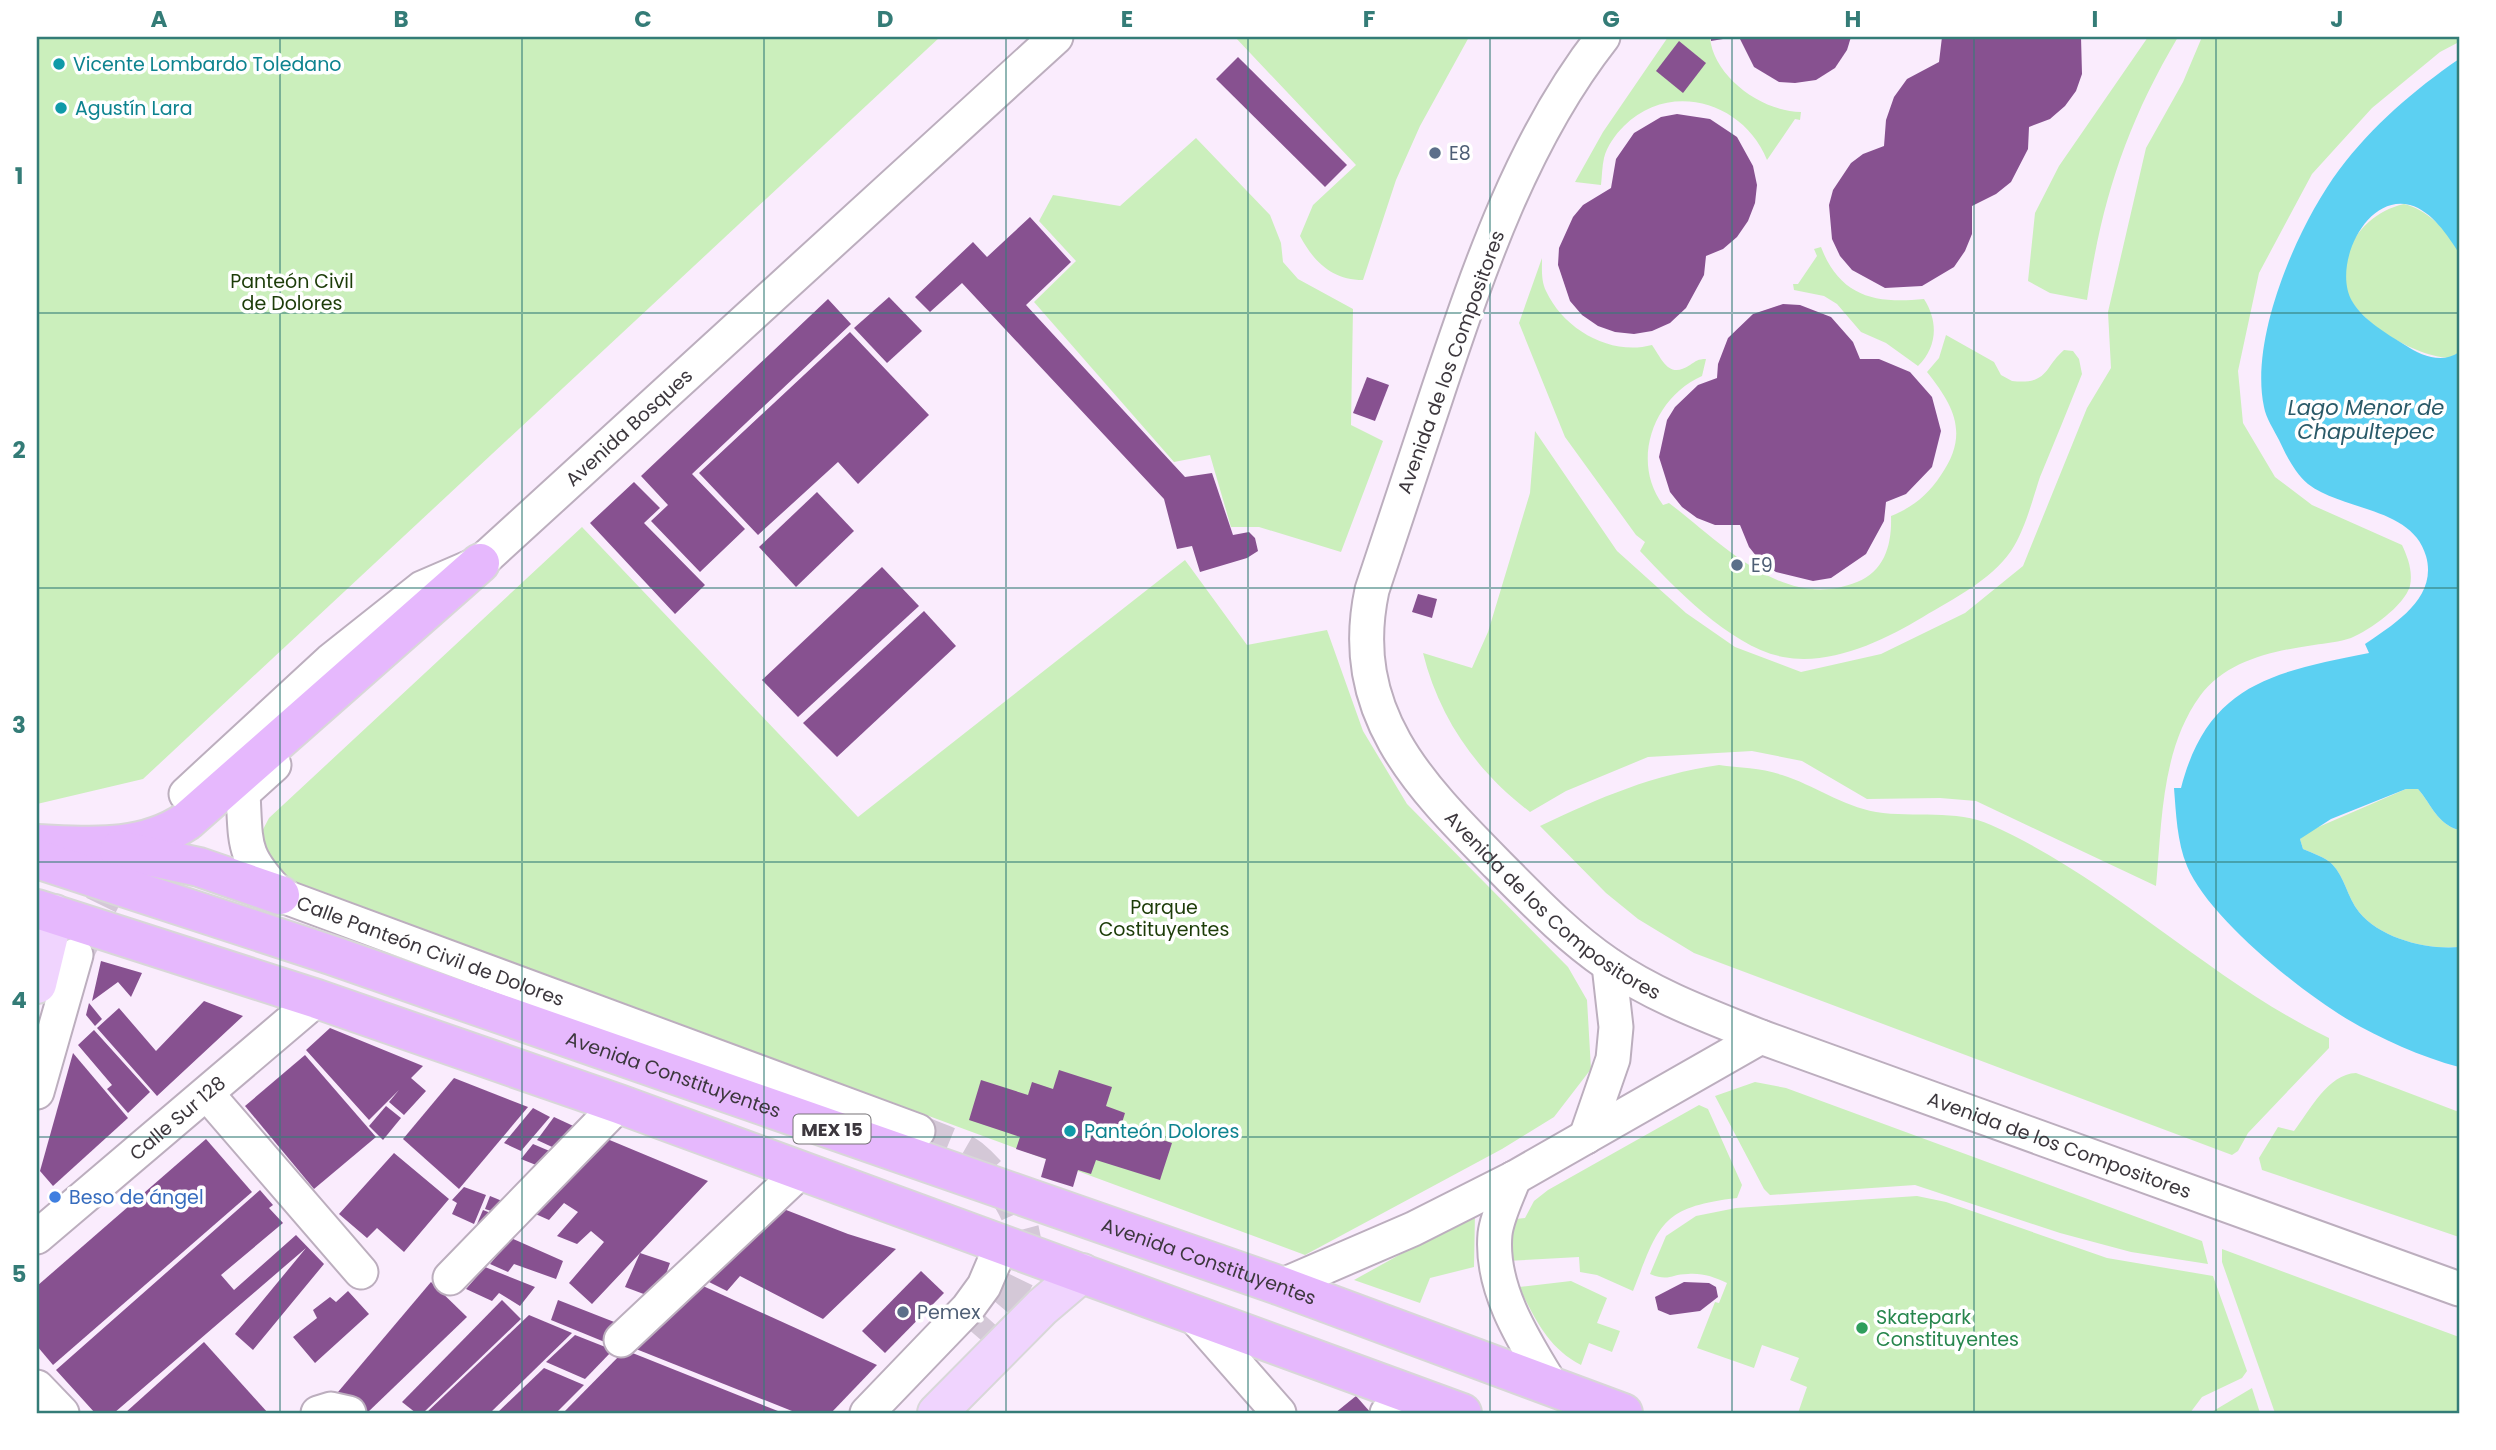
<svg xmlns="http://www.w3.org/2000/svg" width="2496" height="1450" viewBox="0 0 2496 1450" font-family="Poppins,sans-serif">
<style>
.green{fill:#cbefbc}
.water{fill:#5cd0f2}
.building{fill:#875190}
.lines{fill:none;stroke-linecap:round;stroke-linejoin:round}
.minor-tunnel{stroke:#d4c8d7;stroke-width:33;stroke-dasharray:33 17;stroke-linecap:butt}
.minor-casing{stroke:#bcaebe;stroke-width:37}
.major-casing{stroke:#d8d7d8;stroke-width:42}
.highway-casing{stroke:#d8d7d8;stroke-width:42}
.minor{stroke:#fff;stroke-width:33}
.major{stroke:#f0d4fe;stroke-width:38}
.highway{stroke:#e6b8fd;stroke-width:38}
.grid{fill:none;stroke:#347c77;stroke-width:2;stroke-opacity:0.55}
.culture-dot{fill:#0f9aa8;stroke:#fff;stroke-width:2.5}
.service-dot{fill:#5c6f8a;stroke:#fff;stroke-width:2.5}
.shop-dot{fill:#3f7fe0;stroke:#fff;stroke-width:2.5}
.leisure-dot{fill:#2e9e5b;stroke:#fff;stroke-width:2.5}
.labels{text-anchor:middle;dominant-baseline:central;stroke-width:7;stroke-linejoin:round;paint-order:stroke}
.shield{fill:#fff;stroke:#767377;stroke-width:2}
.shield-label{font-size:18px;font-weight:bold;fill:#3c373d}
.culture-label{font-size:19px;fill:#0d838f;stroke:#fff;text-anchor:start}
.service-label{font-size:19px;fill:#4e5e75;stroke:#fff;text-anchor:start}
.park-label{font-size:19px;fill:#1c3c08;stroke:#fff}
.street-label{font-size:19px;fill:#3c373d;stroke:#fff}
.shop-label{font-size:19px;fill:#366cbe;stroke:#fff;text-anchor:start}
.leisure-label{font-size:19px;fill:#27864d;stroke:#fff;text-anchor:start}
.water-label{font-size:21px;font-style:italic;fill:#2a5a69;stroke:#fff}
.neatline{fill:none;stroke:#347c77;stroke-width:2.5}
.grid-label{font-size:23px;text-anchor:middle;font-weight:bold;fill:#347c77}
</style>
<rect width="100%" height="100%" fill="#faecfd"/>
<g class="green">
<path d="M37,37H940L143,779L37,804Z"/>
<path d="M1235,37H1482H1469L1420,126L1396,180L1363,280C1332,280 1314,262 1300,236L1313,205L1356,165Z"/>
<path d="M1668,37H1710C1713,77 1763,112 1801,112L1800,120L1795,119L1767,160C1744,102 1670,80 1624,126C1615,135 1607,146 1604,158C1602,167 1602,176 1601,185L1575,182L1603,132Z"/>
<path d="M2148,37H2178C2126,125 2102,199 2087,300L2050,293L2028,281L2035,213L2059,166Z"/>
<path d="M2202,37H2459V42L2440,52L2372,108L2312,174L2259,273L2238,371L2243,423L2275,477L2312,505L2402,545C2408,558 2413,571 2410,586C2404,606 2370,630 2351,638C2340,642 2326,643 2314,645C2273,651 2227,660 2200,696C2161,750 2162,822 2156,886L1976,801L1940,798L1867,799L1802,761L1752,751L1648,757L1566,791L1530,812C1477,772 1439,718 1423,653L1472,668L1488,632L1530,493L1535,431L1617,551L1686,613L1735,647L1801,672L1881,654L1965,613L2023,566L2087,408L2111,368L2108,312L2146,148L2183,82Z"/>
<path d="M1196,138L1270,215L1281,243L1283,262L1298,279L1353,309L1351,425L1383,441L1341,552L1259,527H1231L1210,455L1174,462L1034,302L1076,261L1039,221L1053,195L1120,206Z"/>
<path d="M2404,204C2424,208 2453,233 2459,253C2464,271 2459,330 2459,352L2451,358C2417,358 2350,320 2345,284C2340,245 2368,212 2404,204Z"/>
<path d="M1821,247C1840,297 1876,304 1924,299C1938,321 1938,346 1918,366L1886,343L1861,332L1837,304L1824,296L1794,290L1793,284H1798L1817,256L1814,249Z"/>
<path d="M1542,258C1542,269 1541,281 1546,291C1564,330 1611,356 1652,345C1663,361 1669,379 1690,365C1696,361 1698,359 1706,359L1702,376C1654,397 1630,461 1663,505L1669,503C1723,544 1784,612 1857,582C1885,571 1892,544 1891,516C1913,507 1928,495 1941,475C1969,435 1955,407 1927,372L1939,358L1946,335L1994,362L2001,375L2012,381C2049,385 2044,367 2064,350L2073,351L2079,359L2082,374C2068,409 2054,443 2040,477C2032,501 2025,530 2011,551C1990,581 1953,599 1923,617C1883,641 1831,666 1783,657C1731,647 1675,588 1640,551L1645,542L1636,535L1565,437L1519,323Z"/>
<path d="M582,527L858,817L1185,560L1247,645L1327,630L1363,731L1407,804L1568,967L1587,1000L1591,1069L1554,1117L1502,1149L1305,1255L269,872L257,841L269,818Z"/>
<path d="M1719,765C1739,768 1763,768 1782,775C1814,785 1842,806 1876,812C1914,818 1956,809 1991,825C2114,880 2209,980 2329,1038V1048L2248,1133L2238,1151L2232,1155L1694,953L1638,919L1606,893L1540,826C1601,797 1652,775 1719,765Z"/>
<path d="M2406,789H2418C2432,805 2437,824 2459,830V947C2426,950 2380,938 2359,912C2347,897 2345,877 2332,864C2325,857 2312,853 2303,849L2300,839L2307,832Z"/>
<path d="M2356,1073L2459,1112V1237L2262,1170L2259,1158L2278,1127L2294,1131C2310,1110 2328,1074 2356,1073Z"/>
<path d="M1755,1082L1786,1088L2202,1241L2208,1264L2131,1252L2060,1233L1915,1185L1770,1195L1764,1189L1715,1096Z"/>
<path d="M1699,1105L1708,1109L1742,1185L1737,1198C1660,1207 1659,1225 1633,1291L1597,1275L1580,1272L1579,1257L1506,1261V1220L1525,1218L1534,1201L1548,1190Z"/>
<path d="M1917,1196L1946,1202L2107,1258L2213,1276L2247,1371L2242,1378L2202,1397L2190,1413H1798L1807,1387L1790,1380L1799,1358L1762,1345L1754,1368L1697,1348L1715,1302L1719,1303L1727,1283C1714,1277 1703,1273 1688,1274C1671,1274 1669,1282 1650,1274L1666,1236L1696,1216L1736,1208Z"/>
<path d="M1475,1213L1474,1267L1430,1278L1420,1303L1354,1280Z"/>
<path d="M2222,1249L2459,1337V1413H2275L2222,1262Z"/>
<path d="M1571,1281L1607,1298L1597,1323L1620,1331L1612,1352L1589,1343L1581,1365C1548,1348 1535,1319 1519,1287Z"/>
<path d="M2252,1388L2260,1413H2210Z"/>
</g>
<path class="water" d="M2459,59V253C2448,236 2432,211 2410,205C2366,193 2332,266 2352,301C2364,321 2386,333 2405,345C2421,356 2443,364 2459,352V830C2437,824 2432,805 2418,789H2406L2331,819L2300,839L2303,849C2312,853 2325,857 2332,864C2345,877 2347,897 2359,912C2380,938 2426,950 2459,947V1067C2421,1057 2381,1039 2347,1019C2300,991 2208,917 2187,866C2177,842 2176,813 2174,788H2181C2208,683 2275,672 2369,653L2365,644C2394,624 2438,598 2426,556C2412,507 2343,511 2308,484C2295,473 2286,455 2279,440C2274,430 2266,418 2264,407C2249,337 2298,225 2339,170C2373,125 2414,90 2459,59Z"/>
<g class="building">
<path d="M1711,37H1729V38L1711,41Z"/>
<path d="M1739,37H1851L1847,50L1835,68L1816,80L1795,83L1779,82L1754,67Z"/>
<path d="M1942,37H2081L2082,74L2076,91L2065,106L2050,119L2029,127L2028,149L2011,182L1996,194L1972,206V234L1965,251L1954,267L1922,286L1885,288L1852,270L1840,256L1832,239L1829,205L1833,190L1851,163L1863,154L1884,146L1886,120L1894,97L1907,79L1939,62Z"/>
<path d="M1679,41L1706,63L1683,93L1656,71Z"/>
<path d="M1238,57L1347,165L1325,187L1216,79Z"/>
<path d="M1677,114L1710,119L1737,137L1753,166L1757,185L1755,203L1748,221L1737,237L1723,249L1706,256L1704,275L1686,308L1670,323L1652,331L1634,334L1615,332L1598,326L1582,315L1570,301L1558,265L1559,248L1573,217L1583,205L1611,188L1616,159L1634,133L1661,117Z"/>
<path d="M1030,217L1071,262L1026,305L1185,477L1212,473L1233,535L1249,532L1255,538L1258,551L1247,558L1200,572L1192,546L1177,549L1164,499L962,283L930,312L915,297L973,242L987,257Z"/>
<path d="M889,297L922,331L887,363L854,328Z"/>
<path d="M828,299L851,324L692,474L745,529L700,572L651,521L668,505L641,476Z"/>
<path d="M1783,304L1800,305L1831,317L1853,342L1860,359H1879L1910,372L1932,397L1941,431L1932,467L1906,494L1886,502L1884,521L1866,554L1831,578L1813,581L1776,572L1761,562L1749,547L1740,525H1715L1697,518L1682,507L1670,492L1659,457L1667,420L1675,407L1698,385L1717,378L1718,364L1728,338L1753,314Z"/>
<path d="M850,332L929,415L858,484L838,462L758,535L699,473Z"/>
<path d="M1367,377L1389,385L1375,421L1353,413Z"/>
<path d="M634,482L660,508L644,523L705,585L675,614L590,523Z"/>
<path d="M817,492L854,531L796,587L759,547Z"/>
<path d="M882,567L919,606L798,717L762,680Z"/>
<path d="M1418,594L1437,599L1432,618L1412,612Z"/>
<path d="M924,611L956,646L837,757L803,723Z"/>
<path d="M101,961L142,973L131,997L118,982L92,1001Z"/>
<path d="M204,1001L243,1016L157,1096L97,1028L119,1008L156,1051Z"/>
<path d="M89,1003L102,1019L95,1026L86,1015Z"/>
<path d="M330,1028L423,1066L411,1078L426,1091L404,1115L389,1102L399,1090L369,1120L306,1050Z"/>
<path d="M94,1030L150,1092L128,1113L107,1089L112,1085L78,1045Z"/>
<path d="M73,1053L128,1118L53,1186L40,1171Z"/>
<path d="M305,1055L376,1137L314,1189L245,1106Z"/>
<path d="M1059,1070L1112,1087L1106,1106L1125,1113L1121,1126L1172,1143L1160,1180L1096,1160L1091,1174L1078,1170L1073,1187L1041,1177L1046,1159L1016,1149L1020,1137L969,1120L981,1080L1028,1095L1032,1082L1053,1089Z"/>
<path d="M454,1078L528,1107L459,1189L403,1139Z"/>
<path d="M386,1106L401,1118L383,1140L369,1126Z"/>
<path d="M533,1108L550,1117L521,1151L504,1143Z"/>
<path d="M554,1117L582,1130L563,1152L537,1140Z"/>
<path d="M600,1136L708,1181L592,1304L569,1283L604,1242L591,1231L577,1244L557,1236L578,1212L564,1203L549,1220L531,1212Z"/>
<path d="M206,1139L252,1192L53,1365L37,1346V1286Z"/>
<path d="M533,1144L559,1155L546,1169L521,1159Z"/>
<path d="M394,1153L449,1199L404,1252L377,1228L367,1238L339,1214Z"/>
<path d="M464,1187L486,1195L474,1224L452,1214L457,1203L452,1200Z"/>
<path d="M260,1190L273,1205L269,1208L283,1223L221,1275L234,1290L296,1235L324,1264L253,1350L235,1334L306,1248L114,1413H95L56,1370Z"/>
<path d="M490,1196L512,1205L503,1215L485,1209Z"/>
<path d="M781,1208L848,1234L896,1249L823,1319L740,1276L727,1291L707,1281Z"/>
<path d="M483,1210L501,1217L490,1229L477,1224Z"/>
<path d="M511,1238L563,1261L556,1279L514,1264L508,1272L490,1264Z"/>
<path d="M640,1253L670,1263L657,1299L625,1287Z"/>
<path d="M485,1267L535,1287L520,1306L499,1293L492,1301L466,1289Z"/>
<path d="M921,1271L944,1293L885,1353L862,1331Z"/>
<path d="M431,1282L467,1317L367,1413L338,1392Z"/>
<path d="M1684,1282L1709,1283L1716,1287L1718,1297L1700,1311L1670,1315L1658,1310L1655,1297Z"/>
<path d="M703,1286L877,1365L831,1413H797L636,1349Z"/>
<path d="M348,1291L369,1314L315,1363L293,1337L317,1318L313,1310L330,1297L336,1302Z"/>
<path d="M502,1300L521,1319L423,1413H416L402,1402Z"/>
<path d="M558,1300L627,1327L612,1345L551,1320Z"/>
<path d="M529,1315L572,1333L490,1413H426Z"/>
<path d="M575,1335L613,1350L585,1379L546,1362Z"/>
<path d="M204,1342L268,1413H125Z"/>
<path d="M625,1350L783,1413H563Z"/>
<path d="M544,1368L584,1385L556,1413H497Z"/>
<path d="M1356,1396L1371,1413H1335Z"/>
</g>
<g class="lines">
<g class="minor-tunnel">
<path d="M79,950L104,899L129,864"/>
<path d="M918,1131C935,1139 958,1145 972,1156C1000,1179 1034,1226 1023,1264C1016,1291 992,1313 974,1334"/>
</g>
<g class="minor-casing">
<g id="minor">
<path id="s1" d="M1603,37C1523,139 1480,266 1439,388C1417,455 1394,523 1372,590C1346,712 1418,784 1498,865C1533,900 1567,936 1608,964C1654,996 1709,1016 1761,1037L2459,1289"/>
<path id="s2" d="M274,765L243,793C246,848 242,854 280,895L918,1131"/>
<path id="s3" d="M186,794L330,661L422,588L480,563L1056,37"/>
<path d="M37,1092L76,955"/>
<path d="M208,1095L361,1272"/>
<path d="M1586,1137L1613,1059L1616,1027L1609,965"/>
<path d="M1514,1178C1508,1195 1497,1216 1495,1234C1490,1288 1524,1341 1551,1385"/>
<path id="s4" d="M37,1237L317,999"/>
<path d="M450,1278L619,1104"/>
<path d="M1281,1286L1413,1229L1514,1178L1761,1037"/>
<path d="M1193,1315L1279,1413"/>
<path d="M621,1340L802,1170"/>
<path d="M37,1387L62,1413"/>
<path d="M318,1413L331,1409L349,1413"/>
<path d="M867,1413L968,1308L984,1286L1001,1246"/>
<path d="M1387,1413L1408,1393"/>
</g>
</g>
<g class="major-casing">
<g id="major">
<path d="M37,984L54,914"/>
<path d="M937,1413L1042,1307L1082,1273"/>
</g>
</g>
<g class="highway-casing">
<g id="highway">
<path d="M37,844C89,846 141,852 187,821L480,563"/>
<path d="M119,850L199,867L280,895"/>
<path id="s5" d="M37,859L331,955L1281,1286L1623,1413"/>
<path d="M37,909L317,999L619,1104L1462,1413"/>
</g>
</g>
<use href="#minor" class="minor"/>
<use href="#major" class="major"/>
<use href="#highway" class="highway"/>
</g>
<path class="grid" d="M280,37V1413M522,37V1413M764,37V1413M1006,37V1413M1248,37V1413M1490,37V1413M1732,37V1413M1974,37V1413M2216,37V1413M37,313H2459M37,588H2459M37,862H2459M37,1137H2459"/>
<g class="culture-dot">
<circle cx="59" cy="64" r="7"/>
<circle cx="61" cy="108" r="7"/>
<circle cx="1070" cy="1131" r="7"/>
</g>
<g class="service-dot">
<circle cx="1435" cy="153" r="7"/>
<circle cx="1737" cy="565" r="7"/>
<circle cx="903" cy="1312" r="7"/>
</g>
<circle class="shop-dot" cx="55" cy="1197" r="7"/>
<circle class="leisure-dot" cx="1862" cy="1328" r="7"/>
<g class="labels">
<rect class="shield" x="793.5" y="1114.5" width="77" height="29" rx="5"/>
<g class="shield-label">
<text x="832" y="1129">MEX 15</text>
</g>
<g class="culture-label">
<text x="73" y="64">Vicente Lombardo Toledano</text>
<text x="75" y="108">Agustín Lara</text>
<text x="1084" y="1131">Panteón Dolores</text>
</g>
<g class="service-label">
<text x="1449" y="153">E8</text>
<text x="1751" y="565">E9</text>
<text x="917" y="1312">Pemex</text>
</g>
<g class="park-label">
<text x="292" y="281">Panteón Civil<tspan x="292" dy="22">de Dolores</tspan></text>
<text x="1164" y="907">Parque<tspan x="1164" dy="22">Costituyentes</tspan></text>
</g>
<g class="street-label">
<text transform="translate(1451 362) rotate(-70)">Avenida de los Compositores</text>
<text stroke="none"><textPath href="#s3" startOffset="578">Avenida Bosques</textPath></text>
<text stroke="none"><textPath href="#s1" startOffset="989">Avenida de los Compositores</textPath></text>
<text stroke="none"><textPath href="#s2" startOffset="315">Calle Panteón Civil de Dolores</textPath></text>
<text stroke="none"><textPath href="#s5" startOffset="672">Avenida Constituyentes</textPath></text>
<text stroke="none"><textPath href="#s4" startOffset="184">Calle Sur 128</textPath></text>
<text stroke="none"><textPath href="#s1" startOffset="1556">Avenida de los Compositores</textPath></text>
<text stroke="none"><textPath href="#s5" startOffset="1239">Avenida Constituyentes</textPath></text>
</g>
<g class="shop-label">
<text x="69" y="1197">Beso de ángel</text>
</g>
<g class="leisure-label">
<text x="1876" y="1317">Skatepark<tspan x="1876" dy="22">Constituyentes</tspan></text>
</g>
<g class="water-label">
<text x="2366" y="407">Lago Menor de<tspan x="2366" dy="24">Chapultepec</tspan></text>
</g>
</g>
<rect width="2496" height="1450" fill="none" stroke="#ffffff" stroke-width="77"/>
<rect x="38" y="38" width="2420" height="1374" class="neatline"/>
<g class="grid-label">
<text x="159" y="27">A</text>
<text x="401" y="27">B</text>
<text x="643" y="27">C</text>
<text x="885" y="27">D</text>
<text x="1127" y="27">E</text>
<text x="1369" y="27">F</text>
<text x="1611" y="27">G</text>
<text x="1853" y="27">H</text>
<text x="2095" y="27">I</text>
<text x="2337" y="27">J</text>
<text x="19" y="184">1</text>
<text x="19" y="458">2</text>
<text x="19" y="733">3</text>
<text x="19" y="1008">4</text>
<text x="19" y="1282">5</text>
</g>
</svg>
